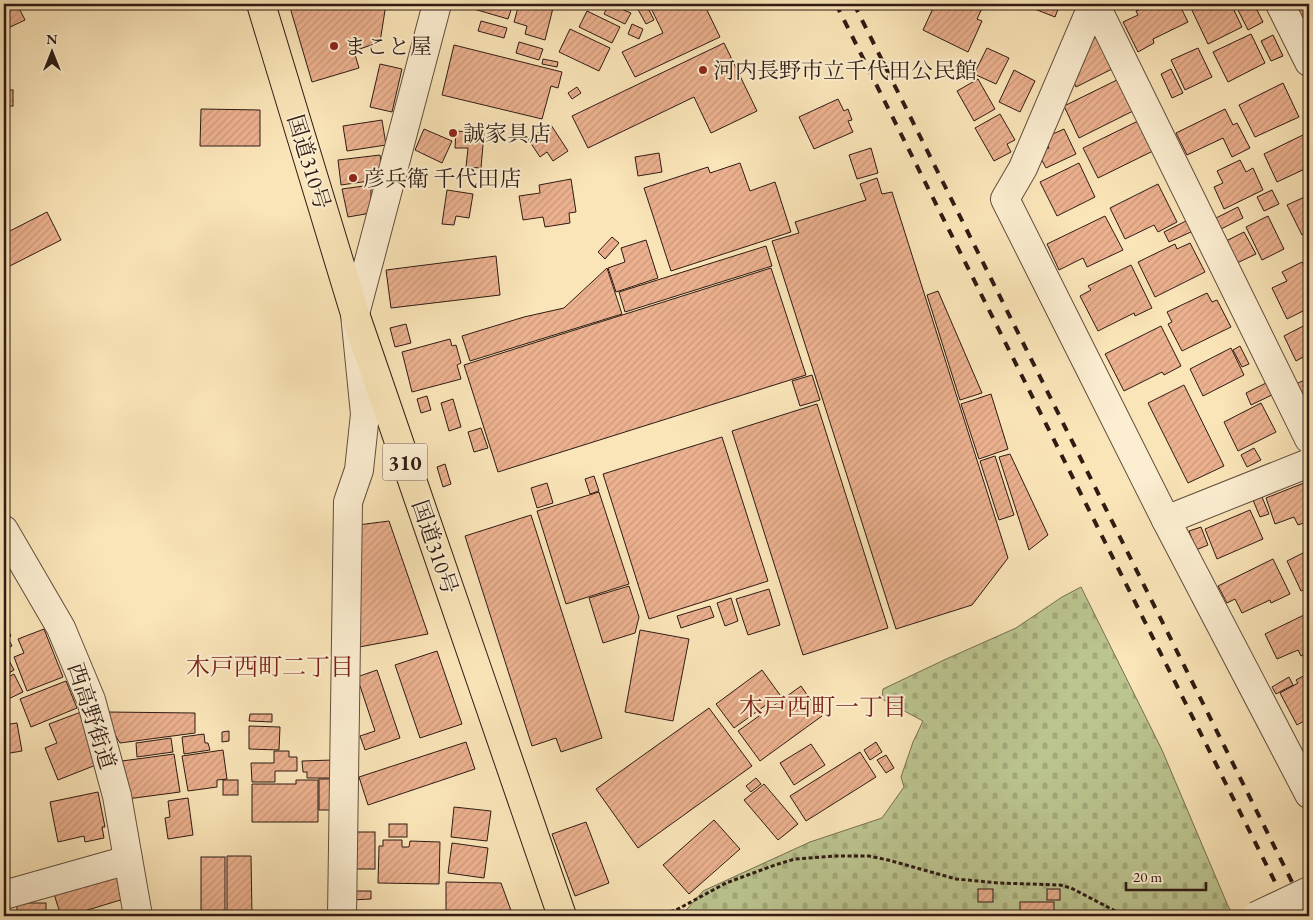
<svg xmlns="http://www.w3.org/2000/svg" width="1313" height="920" viewBox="0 0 1313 920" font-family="'EB Garamond','Noto Serif JP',serif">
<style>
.cemetery{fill:url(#cemetery-stones);stroke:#767052}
.building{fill:url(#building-hatch);stroke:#2f1b14}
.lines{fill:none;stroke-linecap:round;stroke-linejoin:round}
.minor-casing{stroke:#624e3d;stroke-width:30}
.highway-casing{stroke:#2f1b14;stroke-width:30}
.path{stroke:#2f1b14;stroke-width:3;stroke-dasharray:4 2.5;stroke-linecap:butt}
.minor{stroke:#fceed1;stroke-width:28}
.highway{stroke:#fae5b8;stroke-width:28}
.rail{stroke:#2f1b14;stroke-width:4;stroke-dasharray:9 9;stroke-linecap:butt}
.minor-bridge-casing{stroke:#624e3d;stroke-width:30;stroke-linecap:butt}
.minor-bridge{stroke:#fceed1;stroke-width:28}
.poi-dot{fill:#8f2418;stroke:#fceed1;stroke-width:2}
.labels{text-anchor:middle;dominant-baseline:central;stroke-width:4;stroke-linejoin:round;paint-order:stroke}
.shield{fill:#fceed1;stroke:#6c5a4d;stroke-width:1}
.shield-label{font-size:21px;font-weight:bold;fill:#2f1b14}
.poi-label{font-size:22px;fill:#2f1b14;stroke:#fceed1;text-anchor:start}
.street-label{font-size:22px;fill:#2f1b14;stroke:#fceed1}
.neighbourhood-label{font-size:24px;fill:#7a1f14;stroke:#fceed1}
</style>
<defs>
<pattern id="cemetery-stones" width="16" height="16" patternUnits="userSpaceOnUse" patternTransform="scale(1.25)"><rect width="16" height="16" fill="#bcc590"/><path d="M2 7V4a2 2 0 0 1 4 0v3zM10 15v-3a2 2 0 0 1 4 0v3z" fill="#a2a97b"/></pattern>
<pattern id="building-hatch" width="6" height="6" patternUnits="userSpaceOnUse" patternTransform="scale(1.25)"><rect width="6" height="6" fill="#ecb18f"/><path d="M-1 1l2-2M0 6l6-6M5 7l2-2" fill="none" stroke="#cb987a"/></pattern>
</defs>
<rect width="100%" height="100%" fill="#fae5b8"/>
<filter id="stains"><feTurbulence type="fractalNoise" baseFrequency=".004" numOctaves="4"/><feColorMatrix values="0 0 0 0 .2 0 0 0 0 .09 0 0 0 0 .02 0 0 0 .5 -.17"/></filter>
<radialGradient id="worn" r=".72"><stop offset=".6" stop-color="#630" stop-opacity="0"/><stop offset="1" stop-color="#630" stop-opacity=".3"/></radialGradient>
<path class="cemetery" d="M1081,587L1162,750L1228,906L1234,916H681L703,891L810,842L882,818L904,787L901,777L913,742L923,721L882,699L883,689L944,660L1016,628L1062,597Z"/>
<g class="building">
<path d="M4,4H17L25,20L4,30Z"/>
<path d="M289,4H386L380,42L354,51L359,68L312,82Z"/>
<path d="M468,4H513L508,19L467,7Z"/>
<path d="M519,4H554L545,40L525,34L527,26L514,22Z"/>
<path d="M609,4L631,13L625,24L604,14Z"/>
<path d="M635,4H646L654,20L646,24Z"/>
<path d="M649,4H704L720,37L635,77L622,52L663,33Z"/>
<path d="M935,4H984L977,19L982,21L968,52L923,30Z"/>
<path d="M1022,4H1060L1055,17Z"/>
<path d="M1152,4H1179L1188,22L1153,39L1154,43L1138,52L1123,22L1138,15L1136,11Z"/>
<path d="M1189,4H1231L1242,27L1208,44Z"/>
<path d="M1235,4H1254L1263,22L1248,30Z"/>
<path d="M1292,4H1309V37Z"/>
<path d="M587,11L620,27L612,43L579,27Z"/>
<path d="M481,21L507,28L504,38L478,31Z"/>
<path d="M632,24L643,29L639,39L628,34Z"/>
<path d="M570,29L610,48L599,71L559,52Z"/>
<path d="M1251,34L1265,63L1228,82L1213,52Z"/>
<path d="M1101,35L1116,67L1076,87L1071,75L1085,43Z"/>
<path d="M1273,35L1283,56L1271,61L1261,41Z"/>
<path d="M519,42L543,49L539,60L516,53Z"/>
<path d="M724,43L757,111L711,133L694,97L588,148L572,116Z"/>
<path d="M454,45L562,72L558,88L551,86L542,119L442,95Z"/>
<path d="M987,48L1009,58L996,84L974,74Z"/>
<path d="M1198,48L1212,77L1185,90L1171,60Z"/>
<path d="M543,59L558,62L557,67L542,64Z"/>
<path d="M380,64L402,69L392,112L370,107Z"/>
<path d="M1171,69L1183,93L1172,98L1161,74Z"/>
<path d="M1014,70L1035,81L1020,112L999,102Z"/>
<path d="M978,79L995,109L974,121L957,91Z"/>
<path d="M1117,80L1133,111L1079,138L1064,106Z"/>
<path d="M1283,83L1299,117L1255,137L1239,105Z"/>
<path d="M577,87L581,93L572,99L568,93Z"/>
<rect x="4" y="90" width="9" height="16"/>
<path d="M838,99L844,111L848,109L852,120L848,121L853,132L814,149L799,117Z"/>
<path d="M201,109L260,110V146H200Z"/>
<path d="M1225,109L1233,125L1237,123L1250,148L1232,157L1223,138L1187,155L1176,133Z"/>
<path d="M1000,114L1015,140L1007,144L1011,152L994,161L975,128Z"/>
<path d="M382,120L386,145L347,151L343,126Z"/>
<path d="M1138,121L1153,151L1098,178L1083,148Z"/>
<path d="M551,125L568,151L553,161L547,152L540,157L528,139Z"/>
<path d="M424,129L452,141L442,163L415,150Z"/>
<path d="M1064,129L1076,154L1046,168L1038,153L1049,148L1044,138Z"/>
<path d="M456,131L484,133L481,168L466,167L468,148H455Z"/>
<path d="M1305,134L1309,140V167L1277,182L1264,154Z"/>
<path d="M871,148L878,173L857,179L849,155Z"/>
<path d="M659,153L662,172L638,176L635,157Z"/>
<path d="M380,155L383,179L341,185L338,160Z"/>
<path d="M1240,160L1246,172L1253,168L1263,190L1224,209L1214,187L1223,183L1217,171Z"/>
<path d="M740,163L750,191L775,182L791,232L671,271L644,188L708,167L710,173Z"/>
<path d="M1079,163L1095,197L1057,216L1040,182Z"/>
<path d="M877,178L882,194L892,192L1008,558L972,605L896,629L772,241L799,233L795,222L866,200L860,184Z"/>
<path d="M571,179L576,212L569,213L570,223L545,227L543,217L523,220L519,196L540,193L539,185Z"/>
<path d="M1158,184L1177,222L1158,232L1154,225L1125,239L1110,208Z"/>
<path d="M371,185V213L348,217L342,189Z"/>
<path d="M447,190L473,194L469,218L456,216L454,225L442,224Z"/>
<path d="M1272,190L1279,204L1264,211L1257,197Z"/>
<path d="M1309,195V231L1302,235L1287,205Z"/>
<path d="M1238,207L1243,218L1219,230L1214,219Z"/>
<path d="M47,212L61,240L4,269V234Z"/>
<path d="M1105,216L1123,250L1087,267L1083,258L1059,270L1047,244Z"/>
<path d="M1268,216L1284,249L1262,260L1246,227Z"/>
<path d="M1188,220L1193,231L1169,242L1164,232Z"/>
<path d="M1244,232L1256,254L1237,263L1226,241Z"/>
<path d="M612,237L619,243L605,259L598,252Z"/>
<path d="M646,240L658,278L616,292L608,268L625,262L621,248Z"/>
<path d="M1190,243L1205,272L1155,297L1138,262L1175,244L1177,249Z"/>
<path d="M766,246L772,266L625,312L619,292Z"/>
<path d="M496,256L500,295L391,308L386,270Z"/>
<path d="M1302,262L1309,278V308L1287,319L1272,288L1287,281L1282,272Z"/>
<path d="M1131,265L1152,308L1135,316L1134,313L1098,331L1080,296L1091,290L1088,286Z"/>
<path d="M607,268L622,314L470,361L462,336L524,317L564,308Z"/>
<path d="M771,268L806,375L498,472L464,365Z"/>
<path d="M938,291L982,393L960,400L927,295Z"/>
<path d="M1207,293L1212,302L1217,300L1231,327L1182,351L1168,324L1172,322L1167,312Z"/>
<path d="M1309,323V354L1296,361L1284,336Z"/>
<path d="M406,324L411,343L395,347L390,328Z"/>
<path d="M1161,326L1181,366L1164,375L1162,372L1124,391L1105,354Z"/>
<path d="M450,339L452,346L456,345L461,363L457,365L461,379L412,392L402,352Z"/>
<path d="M1240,346L1249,364L1242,367L1233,350Z"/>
<path d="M1231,348L1244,375L1203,396L1190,369Z"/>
<path d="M812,375L820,400L800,406L792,381Z"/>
<path d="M1309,378V411L1296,384Z"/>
<path d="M1268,382L1274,394L1251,405L1246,393Z"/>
<path d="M1184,385L1224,466L1188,483L1148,403Z"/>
<path d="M991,394L1008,449L979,459L961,404Z"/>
<path d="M427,396L431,410L421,413L417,399Z"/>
<path d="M453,399L461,427L449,431L441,403Z"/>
<path d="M1261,403L1276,432L1238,451L1224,422Z"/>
<path d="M817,404L888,628L803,655L732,431Z"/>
<path d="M481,428L488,448L474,452L468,432Z"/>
<path d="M722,437L768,581L649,619L603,474Z"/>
<path d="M1254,448L1261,460L1247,467L1241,455Z"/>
<path d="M1010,454L1048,535L1029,550L999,457Z"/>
<path d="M995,456L1014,515L999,520L980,461Z"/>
<path d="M445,464L451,484L443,487L437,467Z"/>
<path d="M594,476L599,491L590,494L585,479Z"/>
<path d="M1309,481V521L1298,525L1294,517L1275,524L1266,498Z"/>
<path d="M547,483L553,503L537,508L531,488Z"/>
<path d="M599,492L629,584L566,604L537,511Z"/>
<path d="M1262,497L1269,514L1260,517L1253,500Z"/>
<path d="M1250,510L1263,539L1217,559L1205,529Z"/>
<path d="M531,515L602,738L561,752L556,738L532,746L465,536Z"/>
<path d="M389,521L428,634L354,648L358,525Z"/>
<path d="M1201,527L1208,545L1196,550L1189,531Z"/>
<path d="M1309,550V587L1301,591L1287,561Z"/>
<path d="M1273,559L1290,594L1271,603L1270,600L1242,613L1235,599L1227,603L1218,586Z"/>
<path d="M629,586L639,617L635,633L603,643L589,598Z"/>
<path d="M769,589L780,625L748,635L736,599Z"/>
<path d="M731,598L738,621L725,626L717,603Z"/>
<path d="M710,606L714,617L681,628L677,616Z"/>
<path d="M1304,615L1309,627V652L1301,656L1298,650L1277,659L1265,634Z"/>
<path d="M4,622L11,636L8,638L12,646L4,650Z"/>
<path d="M44,629L63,677L27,691L14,657L24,653L18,639Z"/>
<path d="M640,630L689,639L673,721L625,712Z"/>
<path d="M437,651L462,724L420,738L395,665Z"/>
<path d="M5,653L14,670L4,676V654Z"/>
<path d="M377,670L400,738L365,750L360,736L375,731L357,677Z"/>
<path d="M762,670L780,695L734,728L716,704Z"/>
<path d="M1309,673V718L1297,725L1280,693L1298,683L1296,680Z"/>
<path d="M14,674L23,692L4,701V679Z"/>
<path d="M1289,677L1293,685L1276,694L1272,687Z"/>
<path d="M66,681L77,708L31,727L20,699Z"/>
<path d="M801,686L822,716L760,761L738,731Z"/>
<path d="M709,708L752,766L638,848L596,789Z"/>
<path d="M81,712L101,763L58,780L45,748L57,743L49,724Z"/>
<path d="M107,712L195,713V733L120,743L107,722Z"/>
<path d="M250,714H272V722L249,721Z"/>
<path d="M17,723L22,751L4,754V725Z"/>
<path d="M249,726L280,727L279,750L249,749Z"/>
<path d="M229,731V741L222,742V732Z"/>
<path d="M204,734L205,743H208L210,750L184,754L182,737Z"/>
<path d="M171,738L173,752L137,757L136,743Z"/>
<path d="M466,742L475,769L368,805L359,777Z"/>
<path d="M876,742L882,752L870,760L864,750Z"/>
<path d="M811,744L825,765L794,785L780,763Z"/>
<path d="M223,750L227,779L217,780V787L188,791L182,756Z"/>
<path d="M274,751H289V757H297V771H275V782H252L251,763H274Z"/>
<path d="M860,752L876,777L806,821L790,796Z"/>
<path d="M174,754L180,792L127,799L122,761Z"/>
<path d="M886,755L894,768L886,773L877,760Z"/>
<path d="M333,760V778H307V772H303L302,761Z"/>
<path d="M756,778L761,784L751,792L746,786Z"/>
<rect x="319" y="779" width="14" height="31"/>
<rect x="223" y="780" width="15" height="15"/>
<path d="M296,780H318V822H252V784H296Z"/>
<path d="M764,784L798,824L778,840L744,800Z"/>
<path d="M98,792L105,827H102L104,838L85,842L84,836L58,842L50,802Z"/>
<path d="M188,798L193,835L168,839L165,818L170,817L168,801Z"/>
<path d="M454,807L491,811L487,841L451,837Z"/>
<path d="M714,820L740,849L689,894L663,865Z"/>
<path d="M586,822L609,883L575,896L552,834Z"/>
<rect x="389" y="824" width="18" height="13"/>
<rect x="350" y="832" width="25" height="37"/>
<path d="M383,840H402V847H409L410,841L440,842L439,884L378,883L379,846H383Z"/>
<path d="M452,843L488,848L484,878L448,873Z"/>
<path d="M227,856H251L252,915H227Z"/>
<rect x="201" y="857" width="24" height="59"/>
<path d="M118,871L127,898L68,916H61L53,891Z"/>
<path d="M446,882L501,883L513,916H446Z"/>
<rect x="978" y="889" width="15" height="13"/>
<rect x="1047" y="889" width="13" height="11"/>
<path d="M351,891H371V899L351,900Z"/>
<rect x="1020" y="902" width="34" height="14"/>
<rect x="17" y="903" width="29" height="13"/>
</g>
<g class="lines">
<g class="minor-casing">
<g id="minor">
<path d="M1093,4L1023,168L1005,199L1166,520L1309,794"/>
<path d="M1095,4L1309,439"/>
<path d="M1280,4L1309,62"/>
<path d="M1166,520L1309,463"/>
<path d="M4,530L61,628L91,700L117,796L138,916"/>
<path d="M4,895L128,860"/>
<path d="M342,916L348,502L359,470L365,414L355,314L437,4"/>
</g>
</g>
<g class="highway-casing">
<path id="highway" d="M261,4L355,314L562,916"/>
</g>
<path class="path" d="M658,916L678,909L726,883L775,865L795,859L834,856H869L888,860L956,879L999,883L1060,885L1071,888L1125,916"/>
<use href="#minor" class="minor"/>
<use href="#highway" class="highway"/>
<g class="rail">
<path d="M836,4L1292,916"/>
<path d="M854,4L1309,916"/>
</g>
<g class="minor-bridge-casing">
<path id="minor-bridge" d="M1256,916L1309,891"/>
</g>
<use href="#minor-bridge" class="minor-bridge"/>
</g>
<g class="poi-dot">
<circle cx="334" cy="46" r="5"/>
<circle cx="703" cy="70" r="5"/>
<circle cx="453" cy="133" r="5"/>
<circle cx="353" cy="178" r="5"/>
</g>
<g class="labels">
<rect class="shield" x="382.5" y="443.5" width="45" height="37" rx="4"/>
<g class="shield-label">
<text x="405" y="462">310</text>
</g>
<g class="poi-label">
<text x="344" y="46">まこと屋</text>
<text x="713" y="70">河内長野市立千代田公民館</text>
<text x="463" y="133">誠家具店</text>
<text x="363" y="178">彦兵衛 千代田店</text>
</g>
<g class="street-label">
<text transform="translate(309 162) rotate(73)">国道310号</text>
<text transform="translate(435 547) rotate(71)">国道310号</text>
<text transform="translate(92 716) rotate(72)">西高野街道</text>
</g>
<g class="neighbourhood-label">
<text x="270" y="666">木戸西町二丁目</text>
<text x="823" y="706">木戸西町一丁目</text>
</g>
</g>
<rect width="1313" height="920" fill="none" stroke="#fae5b8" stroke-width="20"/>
<rect x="5" y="5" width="1303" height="910" fill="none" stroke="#2f1b14" stroke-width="2.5"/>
<rect x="10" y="10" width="1293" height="900" fill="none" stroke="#2f1b14"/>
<g transform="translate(52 52)" stroke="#fceed1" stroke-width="4" paint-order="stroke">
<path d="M0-4L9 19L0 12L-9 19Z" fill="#2f1b14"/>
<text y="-8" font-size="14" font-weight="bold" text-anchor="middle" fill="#2f1b14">N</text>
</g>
<path d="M1126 882v8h80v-8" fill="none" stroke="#2f1b14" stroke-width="2.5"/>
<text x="1133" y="882" font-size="15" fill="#2f1b14" stroke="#fceed1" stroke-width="4" paint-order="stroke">20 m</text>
<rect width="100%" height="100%" filter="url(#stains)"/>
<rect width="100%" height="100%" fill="url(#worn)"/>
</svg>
